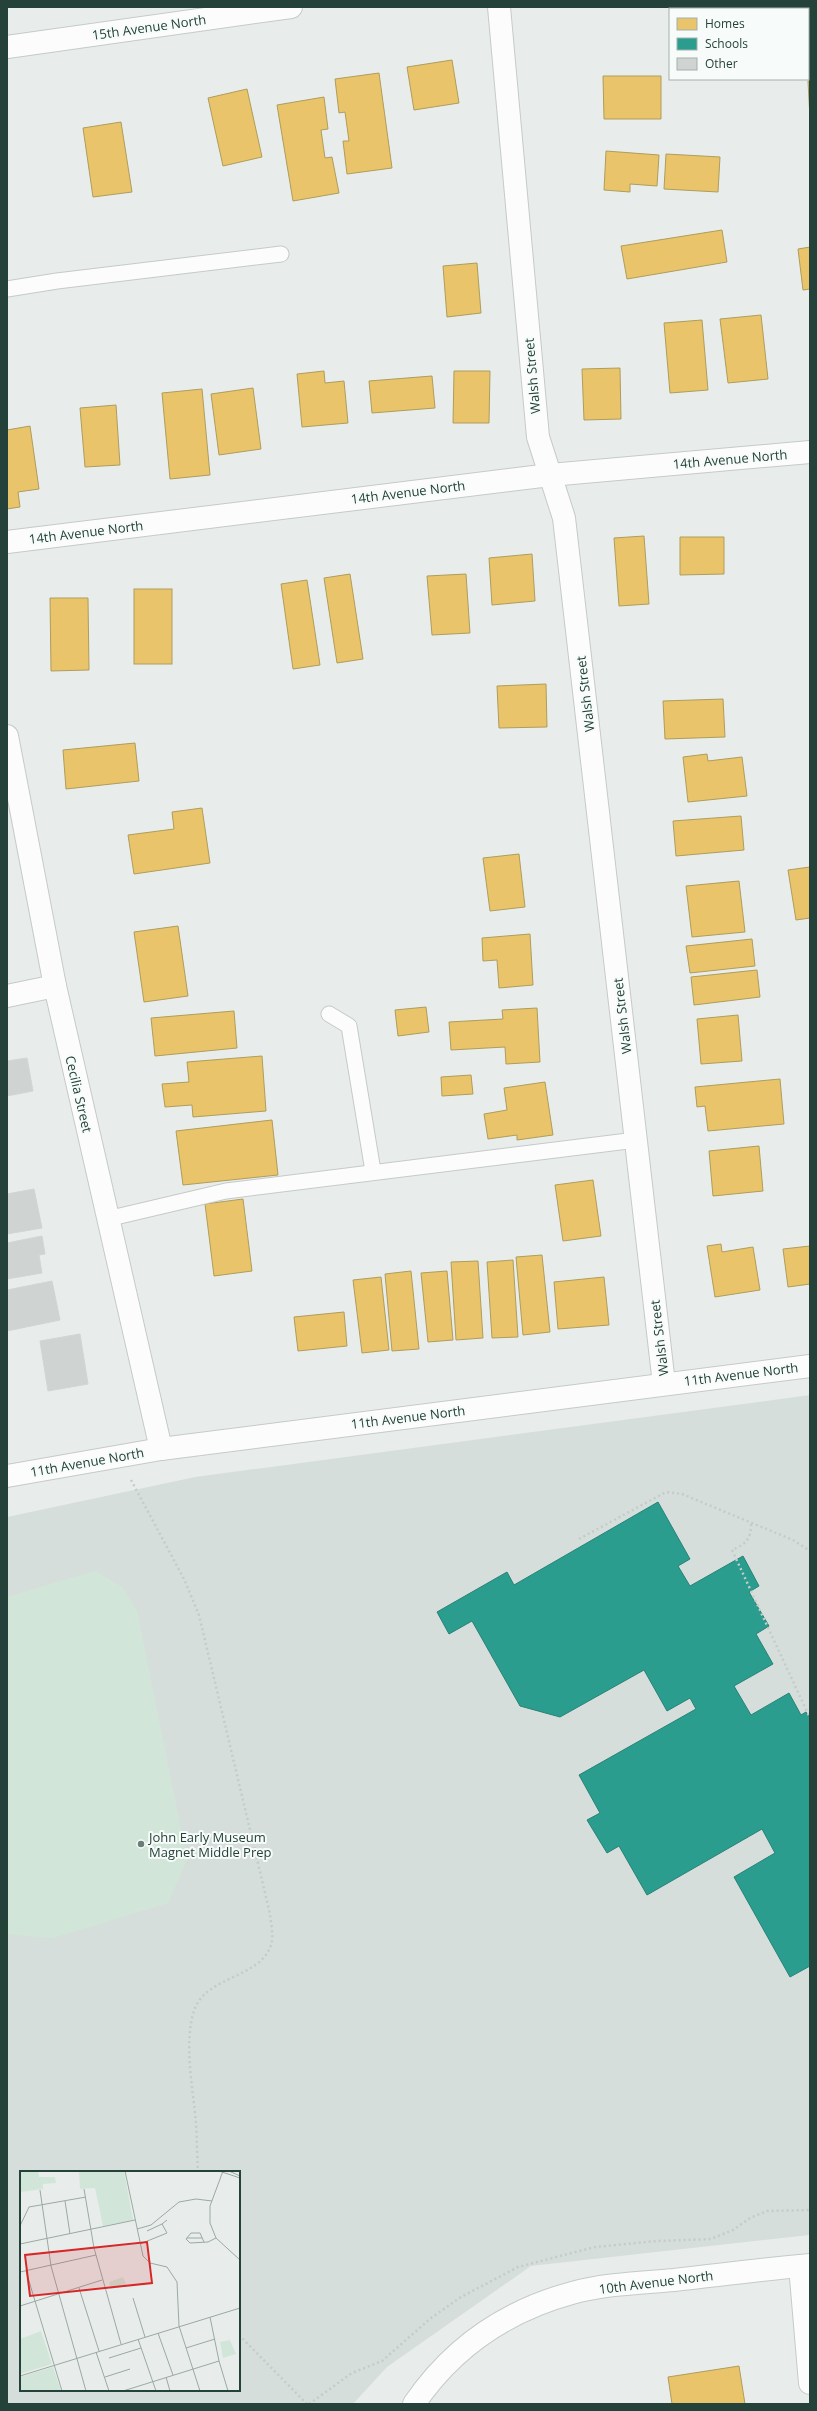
<svg xmlns="http://www.w3.org/2000/svg" width="817" height="2411" viewBox="0 0 817 2411" font-family="'Open Sans',sans-serif">
<style>
.built{fill:#d6dedb;fill-rule:evenodd}
.green{fill:#d1e6d8}
.homes{fill:#e9c46a;stroke:#ae9d5c}
.schools{fill:#2a9d8f;stroke:#288276}
.building{fill:#cfd4d2;stroke:#d1d6d4}
.lines{fill:none;stroke-linecap:round;stroke-linejoin:round}
.lane-casing{stroke:#c5cac8;stroke-width:17}
.street-casing{stroke:#c5cac8;stroke-width:24}
.secondary-casing{stroke:#c3cbc8;stroke-width:24}
.path{stroke:#c3ccca;stroke-width:2.5;stroke-dasharray:2 3;stroke-linecap:butt}
.lane{stroke:#fcfcfc;stroke-width:15}
.street{stroke:#fcfcfc;stroke-width:22}
.secondary{stroke:#fcfcfc;stroke-width:22}
.poi-dot{fill:#697e78;stroke:#f7fbf9;stroke-width:1.5}
.labels{text-anchor:middle;dominant-baseline:central;stroke-width:4;stroke-linejoin:round;paint-order:stroke}
.street-label{font-size:13px;fill:#24423a;stroke:#f7fbf9}
.poi-label{font-size:13px;fill:#24423a;stroke:#f7fbf9;text-anchor:start}
.inset-road{fill:none;stroke:#9aa9a4;stroke-width:1}
.view{fill:#d62828;fill-opacity:0.15;stroke:#d62828;stroke-width:2}
.inset-edge{fill:none;stroke:#24423a;stroke-width:2}
</style>
<rect width="100%" height="100%" fill="#e8edeb"/>
<path class="built" d="M810,1395V2235L531,2266L387,2367L353,2404H7V1517L195,1477ZM21,2172H239V2390H21Z"/>
<path class="green" d="M95,1571L122,1587L137,1611L187,1859L168,1903L53,1938L7,1934V1597Z"/>
<g class="homes">
<path d="M452,60L459,103L414,110L407,67Z"/>
<path d="M379,73L392,168L347,174L343,141H349L345,112L339,113L335,79Z"/>
<path d="M603,76H661V119H604Z"/>
<path d="M808,81H810V119Z"/>
<path d="M247,89L262,157L223,166L208,98Z"/>
<path d="M324,97L328,129L321,130L325,158L332,157L339,193L293,201L277,105Z"/>
<path d="M121,122L132,192L93,197L83,128Z"/>
<path d="M606,151L659,155L657,186L630,184V192L604,190Z"/>
<path d="M666,154L720,157L718,192L664,189Z"/>
<path d="M722,230L727,262L627,279L621,246Z"/>
<path d="M810,247V289L803,290L798,249Z"/>
<path d="M477,263L481,313L447,317L443,266Z"/>
<path d="M761,315L768,379L728,383L720,319Z"/>
<path d="M702,320L708,390L670,393L664,323Z"/>
<path d="M620,368L621,419L584,420L582,369Z"/>
<path d="M324,371L325,383L344,381L348,423L302,427L297,374Z"/>
<path d="M454,371H490L489,423H453Z"/>
<path d="M432,376L435,408L372,413L369,381Z"/>
<path d="M253,388L261,449L219,455L211,394Z"/>
<path d="M202,389L210,475L170,479L162,393Z"/>
<path d="M116,405L120,465L85,467L80,408Z"/>
<path d="M30,426L39,489L18,492L20,507L7,509V430Z"/>
<path d="M644,536L649,604L619,606L614,538Z"/>
<path d="M680,537H724V574L680,575Z"/>
<path d="M532,554L535,601L492,605L489,558Z"/>
<path d="M350,574L363,659L337,663L324,578Z"/>
<path d="M466,574L470,633L432,635L427,576Z"/>
<path d="M307,580L320,665L293,669L281,584Z"/>
<rect x="134" y="589" width="38" height="75"/>
<path d="M50,598H88L89,670L51,671Z"/>
<path d="M546,684L547,727L499,728L497,686Z"/>
<path d="M723,699L725,737L665,739L663,701Z"/>
<path d="M135,743L139,781L66,789L63,750Z"/>
<path d="M707,754L708,761L742,757L747,796L688,802L683,757Z"/>
<path d="M202,808L210,863L134,874L128,835L174,829L172,812Z"/>
<path d="M741,816L744,850L676,856L673,821Z"/>
<path d="M519,854L525,907L490,911L483,858Z"/>
<path d="M810,867V918L796,920L788,870Z"/>
<path d="M739,881L745,932L692,937L686,886Z"/>
<path d="M178,926L188,996L144,1002L134,932Z"/>
<path d="M530,934L533,985L499,988L497,960L483,961L482,938Z"/>
<path d="M752,939L755,966L690,973L686,946Z"/>
<path d="M757,970L760,997L694,1005L691,977Z"/>
<path d="M426,1007L429,1032L398,1036L395,1010Z"/>
<path d="M537,1008L540,1062L506,1064L505,1047L451,1050L449,1022L503,1019L502,1010Z"/>
<path d="M234,1011L237,1048L155,1056L151,1018Z"/>
<path d="M738,1015L742,1061L701,1064L697,1019Z"/>
<path d="M262,1056L266,1111L193,1117L192,1105L165,1107L162,1084L189,1082L187,1062Z"/>
<path d="M471,1075L473,1094L442,1096L441,1077Z"/>
<path d="M780,1079L784,1124L708,1131L705,1106L697,1107L695,1087Z"/>
<path d="M545,1082L553,1135L517,1140V1135L488,1139L484,1114L507,1110L504,1088Z"/>
<path d="M272,1120L278,1175L183,1185L176,1131Z"/>
<path d="M759,1146L763,1191L713,1196L709,1151Z"/>
<path d="M593,1180L601,1236L563,1241L555,1185Z"/>
<path d="M243,1199L252,1271L214,1276L205,1204Z"/>
<path d="M721,1244L722,1252L753,1247L760,1290L715,1297L707,1246Z"/>
<path d="M810,1246V1284L788,1287L783,1249Z"/>
<path d="M542,1255L550,1332L523,1335L516,1257Z"/>
<path d="M513,1260L518,1337L492,1338L487,1262Z"/>
<path d="M478,1261L483,1338L456,1340L451,1262Z"/>
<path d="M411,1271L419,1349L392,1351L385,1274Z"/>
<path d="M447,1271L453,1340L428,1342L421,1273Z"/>
<path d="M381,1277L389,1350L362,1353L353,1280Z"/>
<path d="M604,1277L609,1325L558,1329L554,1282Z"/>
<path d="M344,1312L347,1346L298,1351L294,1317Z"/>
<path d="M739,2366L745,2404H672L668,2377Z"/>
</g>
<path class="schools" d="M658,1502L690,1559L678,1566L690,1586L743,1556L759,1586L749,1592L769,1626L756,1634L773,1664L734,1686L751,1715L789,1693L801,1715L806,1712L810,1718V1966L790,1977L734,1877L775,1853L762,1829L647,1895L619,1846L607,1853L587,1820L600,1813L579,1775L696,1709L690,1698L667,1711L644,1670L560,1717L520,1706L472,1621L449,1634L437,1612L507,1572L514,1585Z"/>
<g class="building">
<path d="M27,1058L33,1091L7,1096V1061Z"/>
<path d="M34,1189L42,1228L7,1234V1194Z"/>
<path d="M42,1236L45,1254L39,1255L42,1273L7,1279V1243Z"/>
<path d="M52,1281L60,1320L7,1331V1290Z"/>
<path d="M80,1334L88,1384L48,1391L40,1341Z"/>
</g>
<g class="lines">
<g class="lane-casing">
<g id="lane">
<path d="M7,289L57,281L281,254"/>
<path d="M329,1014L349,1026L373,1171"/>
<path d="M107,1219L226,1191L636,1140"/>
</g>
</g>
<g class="street-casing">
<g id="street">
<path d="M499,7L538,437L564,518L664,1384"/>
<path d="M7,47L291,7"/>
<path d="M7,542L550,475L810,452"/>
<path d="M7,736L55,986L161,1449"/>
<path d="M7,996L55,986"/>
<path d="M7,1476L161,1449L810,1366"/>
<path d="M800,2266L810,2383"/>
</g>
</g>
<g class="secondary-casing">
<path id="secondary" d="M414,2404C452,2348 506,2311 572,2293C604,2284 640,2283 674,2280C719,2275 765,2269 810,2265"/>
</g>
<g class="path">
<path d="M131,1480L184,1579L199,1615L270,1914C271,1924 274,1936 271,1945C260,1978 208,1976 195,2008C183,2040 193,2089 196,2123C197,2139 197,2156 198,2172"/>
<path d="M751,1524C751,1539 746,1544 732,1550L810,1718"/>
<path d="M579,1539L666,1492L682,1494L793,1540L810,1551"/>
<path d="M239,2335L307,2404"/>
<path d="M309,2404L352,2373L382,2361L431,2318L461,2297L518,2267L595,2247L657,2241L711,2239L733,2230L750,2218L767,2211L810,2210"/>
</g>
<use href="#lane" class="lane"/>
<use href="#street" class="street"/>
<use href="#secondary" class="secondary"/>
</g>
<circle class="poi-dot" cx="141" cy="1844" r="4"/>
<g class="labels">
<g class="street-label">
<text transform="translate(149 27) rotate(-8)">15th Avenue North</text>
<text transform="translate(532 376) rotate(-95)">Walsh Street</text>
<text transform="translate(730 459) rotate(-5)">14th Avenue North</text>
<text transform="translate(408 492) rotate(-7)">14th Avenue North</text>
<text transform="translate(86 532) rotate(-7)">14th Avenue North</text>
<text transform="translate(585 694) rotate(-97)">Walsh Street</text>
<text transform="translate(622 1016) rotate(-97)">Walsh Street</text>
<text transform="translate(79 1094) rotate(77)">Cecilia Street</text>
<text transform="translate(659 1338) rotate(-97)">Walsh Street</text>
<text transform="translate(741 1374) rotate(-7)">11th Avenue North</text>
<text transform="translate(408 1417) rotate(-7)">11th Avenue North</text>
<text transform="translate(87 1462) rotate(-10)">11th Avenue North</text>
<text transform="translate(656 2282) rotate(-7)">10th Avenue North</text>
</g>
<g class="poi-label">
<text x="149" y="1837">John Early Museum<tspan x="149" dy="15">Magnet Middle Prep</tspan></text>
</g>
</g>
<g transform="translate(20 2171)">
<rect width="220" height="220" fill="#e8edeb"/>
<path d="M0,0H18L19,6H35L36,12L23,13V18L0,21ZM59,0H104L113,49L83,55L75,17L60,18ZM103,106L107,115L91,118L89,111ZM21,160L32,193L0,203V168ZM210,169L216,183L203,187L200,171ZM33,196L41,220H0V206Z" fill="#d1e6d8"/>
<path class="inset-road" d="M105,0L123,85L130,92L147,96L157,111L159,155L180,220M199,0L220,7M203,0L190,35V52L196,67L220,89M209,0L220,5M64,18L74,77L101,173M20,19L31,95L66,220M45,30L50,63M0,55L9,36L66,26M117,58L131,54L159,31L176,28L192,30M127,60L142,53M167,67H182M184,71L180,62H171L166,68L170,72L188,71L196,67M0,73L115,49M120,73L147,62L142,53L147,49M6,100L42,220M0,101L76,84M59,117L79,180M113,127L125,166M0,135L82,109M190,146L199,190L208,220M138,162L153,204M118,168L136,220M166,177L195,168M76,181L89,220M89,187L121,177M0,205L220,137M85,206L110,198M146,206L150,220M103,220L199,190"/>
<path class="view" d="M127,71L132,112L10,125L5,84Z"/>
<rect width="220" height="220" class="inset-edge"/>
</g>
<rect width="817" height="2411" fill="none" stroke="#24423a" stroke-width="16"/>
<rect x="669" y="8" width="140" height="72" fill="#f7fbf9" stroke="#a3b1ad"/>
<rect x="677" y="18" width="20" height="12" fill="#e9c46a" stroke="#a3b1ad"/>
<text x="705" y="28" font-size="12" fill="#24423a">Homes</text>
<rect x="677" y="38" width="20" height="12" fill="#2a9d8f" stroke="#a3b1ad"/>
<text x="705" y="48" font-size="12" fill="#24423a">Schools</text>
<rect x="677" y="58" width="20" height="12" fill="#cfd4d2" stroke="#a3b1ad"/>
<text x="705" y="68" font-size="12" fill="#24423a">Other</text>
</svg>
